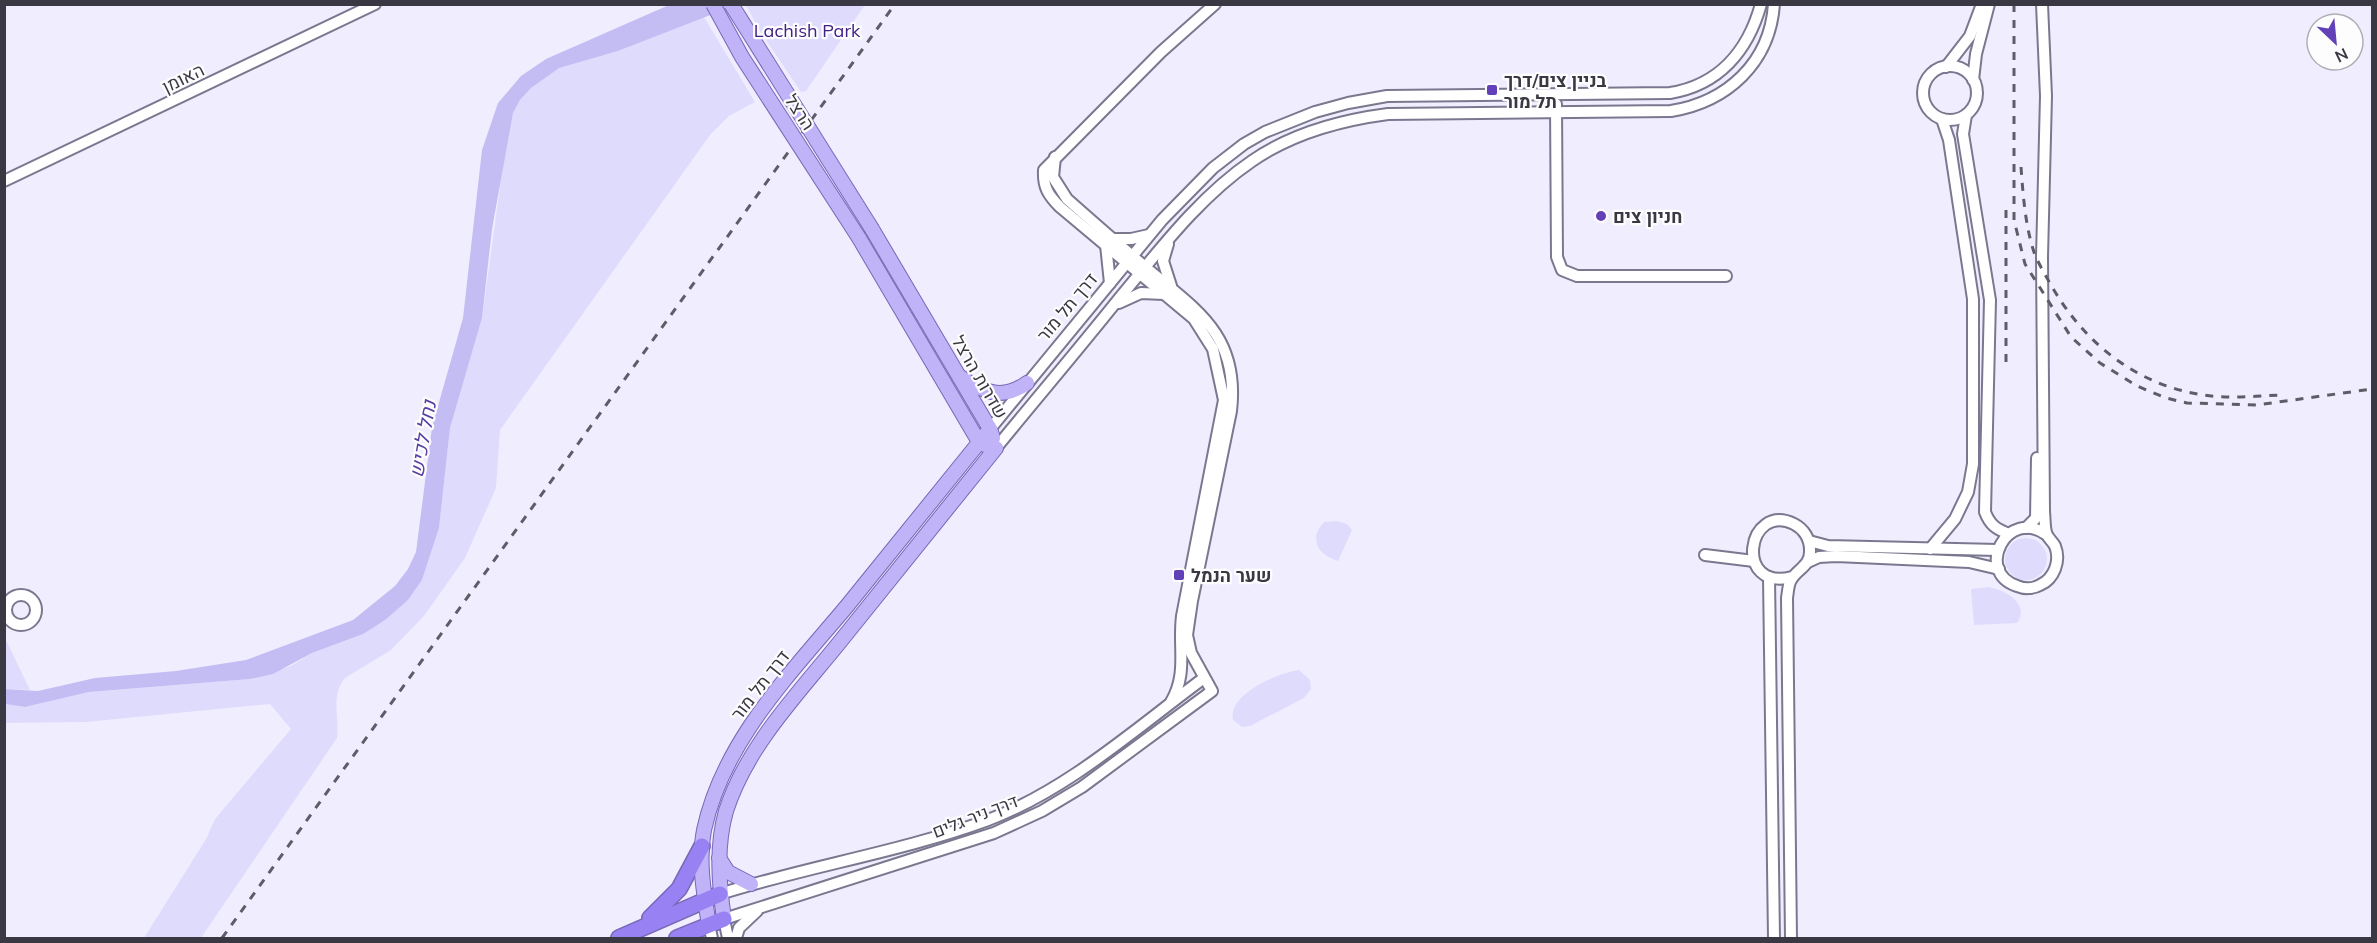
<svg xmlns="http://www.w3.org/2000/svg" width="2377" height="943" viewBox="0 0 2377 943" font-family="Mulish,Heebo,sans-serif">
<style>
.green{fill:#dfdbfd}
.water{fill:#c4bdf3}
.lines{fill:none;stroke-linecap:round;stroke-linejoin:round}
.minor-casing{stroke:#7a788f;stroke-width:14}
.major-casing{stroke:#7767b5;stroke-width:16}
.highway-casing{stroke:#7767b5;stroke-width:18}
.minor{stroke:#fff;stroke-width:10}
.major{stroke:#c1b3f8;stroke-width:14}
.highway{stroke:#9881f3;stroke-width:15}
.rail{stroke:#5e5c67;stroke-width:3;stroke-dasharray:8 8;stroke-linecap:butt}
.major-bridge-casing{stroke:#7767b5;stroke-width:16;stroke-linecap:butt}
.major-bridge{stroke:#c1b3f8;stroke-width:14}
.poi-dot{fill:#6140b8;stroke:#fdfdfd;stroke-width:2}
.labels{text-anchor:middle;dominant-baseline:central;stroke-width:4.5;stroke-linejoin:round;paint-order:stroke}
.park-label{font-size:18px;fill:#402084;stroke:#fdfdfd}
.street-label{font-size:18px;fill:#3a3843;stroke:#fdfdfd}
.poi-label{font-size:18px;font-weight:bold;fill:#3a3843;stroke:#fdfdfd;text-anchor:start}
.water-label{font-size:20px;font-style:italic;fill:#593fa4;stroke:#fdfdfd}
</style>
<rect width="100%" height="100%" fill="#f0eefe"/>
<g class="green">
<path d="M746,5H865L806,91L801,92L760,31Z"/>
<path d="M704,17L755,102L729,116L710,135L500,430L496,488L465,558L424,616L391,650L345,678C330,696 340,717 337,738L201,938H144L206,839L215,819L291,729L270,704L86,722L5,723L4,704L25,707L89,692L250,679L291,666L312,653L363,634L408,600L422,580L439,528L450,428L482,318L506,143L513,113L520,100L531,88L558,68L618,51Z"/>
<path d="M1337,521L1347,524L1352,530L1338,561C1318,555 1308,539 1324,522Z"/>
<circle cx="2026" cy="559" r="21"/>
<path d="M1988,587C2004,589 2031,604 2017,623L1974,625L1971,589Z"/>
<path d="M4,638H5L30,690L5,689Z"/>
<path d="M1299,670L1310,680L1311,689L1304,698L1250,726L1242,727L1233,720C1227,694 1278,673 1299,670Z"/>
</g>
<path class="water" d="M669,5H736L618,51L559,68L531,88L520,100L513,113L492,229L482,318L450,428L439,528L422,580L408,600L385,620L363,634L312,653L273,674L250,679L89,692L25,707L5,704L4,689L38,691L95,678L176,671L246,660L353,620L395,586L408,569L416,552L432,427L463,318L482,150L498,103L521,76L546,59Z"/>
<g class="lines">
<g class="minor-casing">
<g id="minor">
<path d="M2042,4L2046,96L2042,257L2044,512C2045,519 2044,529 2047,535C2049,539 2053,542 2055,546C2061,561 2054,579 2040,585C2033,589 2024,589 2017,586C1974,572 2007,506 2047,535"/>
<circle cx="1950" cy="93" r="27"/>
<path d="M1946,67L1970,36L1982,4"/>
<path d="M1973,80L1976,54L1989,4"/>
<path d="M1556,104L1557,257L1562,270L1577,276H1726"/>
<path d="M1966,115L1963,134L1990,300L1985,512C1990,525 1996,529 2009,534"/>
<path d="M4,181L375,4"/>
<path d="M1113,239H1131L1149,235"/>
<path d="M1168,244L1163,261L1171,286"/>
<path d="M1106,245L1110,283"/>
<path d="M1119,303L1141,293L1164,294"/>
<path d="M990,429L1162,220L1213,168L1244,144L1265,132L1315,112L1348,103L1387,96L1670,93C1719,85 1748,51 1761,4"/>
<path d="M996,448C1036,399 1077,351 1117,301C1158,252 1199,197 1252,161C1291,134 1342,120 1388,114L1671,111C1727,102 1770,63 1774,4"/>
<path d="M2026,528L2036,518L2037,458"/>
<path d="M1809,541L1828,546L1998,550"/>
<path d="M1930,549L1955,519L1968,492L1973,464V299L1949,140L1942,119"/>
<path d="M1705,555L1754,561"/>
<path d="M1808,562L1819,557L1836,556L1969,562L1999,569"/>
<path d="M1769,577L1774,938"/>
<circle cx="21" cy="610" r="15"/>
<path d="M1171,702C1188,673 1178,648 1182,616L1224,400L1213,349L1194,319L1060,207C1048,195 1043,187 1044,170L1161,52L1215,4"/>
<path d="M720,894C808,866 901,852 988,820C1068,790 1136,728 1204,678"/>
<path d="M709,925L712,938"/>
<path d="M728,938L724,919L994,833L1042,811L1082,787L1212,691L1191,653L1187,635L1192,601L1231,411C1240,334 1195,309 1144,266C1118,244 1093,222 1067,199L1053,177L1055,157"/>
<path d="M736,938L739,928L757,911"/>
<path d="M1791,938L1787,598C1788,592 1788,585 1791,580C1797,569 1811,566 1810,550C1810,539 1804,529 1794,524C1747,501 1733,592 1792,577"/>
</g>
</g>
<g class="major-casing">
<g id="major">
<path d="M872,229L990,429L993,438"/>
<path d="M859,238L979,442L985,445"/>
<path d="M962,378C985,393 1003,400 1027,383"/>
<path d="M719,858L728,872L751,884"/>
<path d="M724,919C719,884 716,846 726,811C747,746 797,695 839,643C891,578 943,513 996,448"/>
<path d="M709,925C704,894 698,861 704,830C723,741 791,673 847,606C895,547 943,488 990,429"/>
</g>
</g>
<g class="highway-casing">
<g id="highway">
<path d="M650,918L679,889L702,846"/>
<path d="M619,938L720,894"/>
<path d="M677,938L724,919"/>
</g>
</g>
<use href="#minor" class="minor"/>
<use href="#major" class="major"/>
<use href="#highway" class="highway"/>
<g class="rail">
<path d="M2014,4V220L2025,264L2071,337L2100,363L2137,386L2166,398L2187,403L2257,405L2372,389"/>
<path d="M2021,167C2023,194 2025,223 2033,249C2036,259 2042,269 2047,278C2080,339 2132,384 2203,395C2228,399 2255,396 2281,395"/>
<path d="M2006,362V208"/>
<path d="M222,938L895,4"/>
</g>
<g class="major-bridge-casing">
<g id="major-bridge">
<path d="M713,4L742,57L859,238"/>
<path d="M731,4L872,229"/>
</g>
</g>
<use href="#major-bridge" class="major-bridge"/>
</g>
<g class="poi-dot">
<rect x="1486" y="84" width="12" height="12" rx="3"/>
<circle cx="1601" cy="216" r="6"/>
<rect x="1173" y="569" width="12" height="12" rx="3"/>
</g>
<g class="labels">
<g class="park-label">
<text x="807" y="30">Lachish Park</text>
</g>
<g class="street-label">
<text transform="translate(183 78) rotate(-26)">האומן</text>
<text transform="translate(800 112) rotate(57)">הרצל</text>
<text transform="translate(1067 307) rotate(-50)">דרך תל מור</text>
<text transform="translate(980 377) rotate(60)">שדרות הרצל</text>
<text transform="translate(760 685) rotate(-52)">דרך תל מור</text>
<text transform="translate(975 816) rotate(-21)">דרך ניר גלים</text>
</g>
<g class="poi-label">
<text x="1504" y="80">בניין צים/דרך<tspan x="1504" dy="21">תל מור</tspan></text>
<text x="1613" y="216">חניון צים</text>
<text x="1191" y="575">שער הנמל</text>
</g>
<g class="water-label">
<text transform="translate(422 439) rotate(-80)">נחל לכיש</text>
</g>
</g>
<rect width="2377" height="943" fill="none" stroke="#3a3843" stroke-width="12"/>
<g transform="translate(2335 42) rotate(154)"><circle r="28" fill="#fdfdfd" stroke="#afaeb3" stroke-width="1.5"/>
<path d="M0-4.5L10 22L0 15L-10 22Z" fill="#6140b8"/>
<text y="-9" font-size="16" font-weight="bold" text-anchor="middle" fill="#3a3843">N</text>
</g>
</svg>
